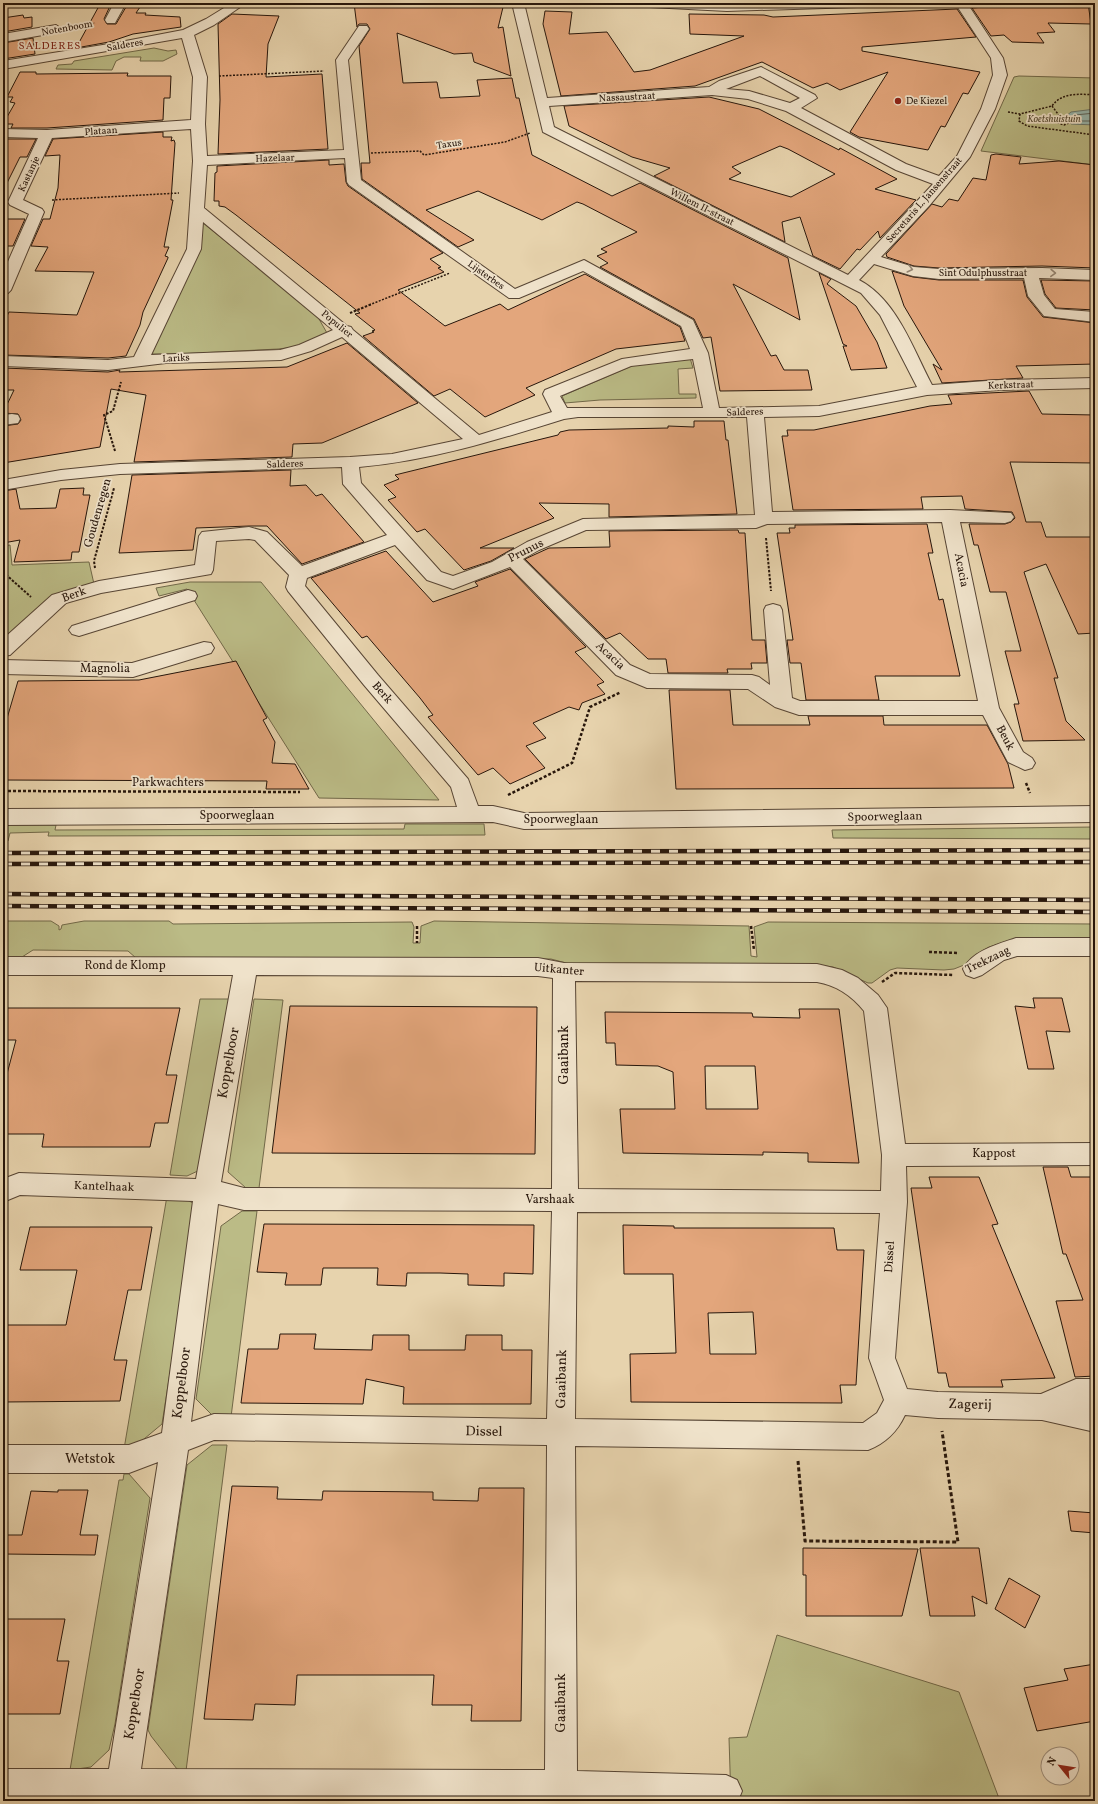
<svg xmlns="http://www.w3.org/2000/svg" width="1098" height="1804" viewBox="0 0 1098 1804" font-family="Vollkorn,serif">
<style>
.green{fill:#bbbb86;stroke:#716848}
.water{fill:#97b7af;stroke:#6a776d}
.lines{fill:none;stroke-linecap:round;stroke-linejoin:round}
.shore{stroke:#5f665d;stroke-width:1}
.building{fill:#e3a67c;stroke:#27160b;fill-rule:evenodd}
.minor-casing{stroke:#574534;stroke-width:2}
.path-far3{stroke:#27160b;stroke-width:1.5;stroke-dasharray:2 1.5;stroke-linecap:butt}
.path-far2{stroke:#27160b;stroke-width:2;stroke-dasharray:2.5 1.5;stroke-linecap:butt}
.path-far1{stroke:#27160b;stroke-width:2.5;stroke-dasharray:3 2;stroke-linecap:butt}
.path{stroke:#27160b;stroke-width:3;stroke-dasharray:4 2.5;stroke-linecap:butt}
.minor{fill:#efe2ca;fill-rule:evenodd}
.rail-casing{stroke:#27160b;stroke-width:4.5}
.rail{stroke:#efe2ca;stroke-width:3;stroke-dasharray:9;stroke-linecap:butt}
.oneway{stroke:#958674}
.poi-dot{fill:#8f2418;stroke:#efe2ca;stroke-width:1.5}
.labels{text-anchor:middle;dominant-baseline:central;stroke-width:3.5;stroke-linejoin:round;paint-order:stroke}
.far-street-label{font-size:10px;fill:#27160b;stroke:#efe2ca}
.far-poi-label{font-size:10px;fill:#27160b;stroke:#efe2ca;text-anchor:start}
.far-park-label{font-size:10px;font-style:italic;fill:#534830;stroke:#efe2ca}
.far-neighbourhood-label{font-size:11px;letter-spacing:1px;fill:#7a1f14;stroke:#efe2ca}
.street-label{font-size:12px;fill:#27160b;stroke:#efe2ca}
.near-street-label{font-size:14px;fill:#27160b;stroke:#efe2ca}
</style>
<rect width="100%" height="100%" fill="#e7d3ad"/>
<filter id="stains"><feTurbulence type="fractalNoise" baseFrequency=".005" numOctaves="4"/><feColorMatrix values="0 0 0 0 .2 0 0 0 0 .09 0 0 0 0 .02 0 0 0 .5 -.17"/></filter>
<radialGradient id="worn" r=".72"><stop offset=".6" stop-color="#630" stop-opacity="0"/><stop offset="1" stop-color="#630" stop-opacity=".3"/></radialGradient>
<g class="green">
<path d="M154,48L168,51L176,50L177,54L163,61H140L141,57H124L116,61L112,70L56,69L58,65L72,64L74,61Z"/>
<path d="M1019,76L1095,78V165L981,151L1014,77Z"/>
<path d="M198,219L309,309L319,319L327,333L295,347L278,349L178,354H148Z"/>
<path d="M690,358L693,368L678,369L679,394H696V398L600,400L565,403L562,396L634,365Z"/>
<path d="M10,545L12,565L89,562L94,584L42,607L3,639V546Z"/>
<path d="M190,582H261L439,800L319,798L187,589L159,596L156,588Z"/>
<path d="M405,824H484L485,835L48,836L49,832L10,833L8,841H3V825H56L55,830L404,829Z"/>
<path d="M1095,827V839L833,838L832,830Z"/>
<path d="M3,921H51L59,926V930L61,929L62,925L84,921H169L173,924L412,922L414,927L413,943H420L421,926L434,921L749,926L751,956L757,957L754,927L768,922L1095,924V939L1011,940L989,947L975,955L964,965L954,969L944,970L897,968L890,970L872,983H868L833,967L817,965L570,964L551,959L136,958L128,951L33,950L22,957H3Z"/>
<path d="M200,999H229L202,1169L187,1176L170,1175Z"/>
<path d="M254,999L283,1000L259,1188H246L228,1172Z"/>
<path d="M167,1196H181L196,1205L162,1424L132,1449H124Z"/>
<path d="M242,1211H257L231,1417L215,1418L196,1399L221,1226Z"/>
<path d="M212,1445H227L186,1771L177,1769L151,1736L148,1730L187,1465Z"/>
<path d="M124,1474H129L150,1498L115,1724L109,1750L91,1767L70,1770L119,1480H123Z"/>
<path d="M777,1635L959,1692L1000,1801H731L729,1738L747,1737Z"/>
</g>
<path class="water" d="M1095,109V125L1071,124L1069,119L1065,117L1071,112Z"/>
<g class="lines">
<path class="shore" d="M1095,113L1075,115L1073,117L1076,121H1095"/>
</g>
<g class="building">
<path d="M354,3H504L498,28L503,27L511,76L474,62L472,53L454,54L397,33L403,83L437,82L440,98L480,96L477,80L512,78L516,98H519L532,155L612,196L640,183L788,258L800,320L733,284L771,356L776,355L784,370H808L812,390L720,391L711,337L703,338L694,319L600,267L608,263L597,256L607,252L601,249L637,232L583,204L577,202L542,220L478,191L426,210L474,240L458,247L362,179L361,163H370L359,46L370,29L367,24H359L357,27Z"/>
<path d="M997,3H1088L1091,24L1048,23L1055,32L1037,33L1044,43L1012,42L1004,35L991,36L972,8L984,7L983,5Z"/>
<path d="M99,6H110L104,19L107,24H116L126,7H140L136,13H146L145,15L180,17L181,27L133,34L109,42L76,48Z"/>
<path d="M957,9L976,37L862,47V51L980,72L968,94L963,93L945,127L941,126L928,150L859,137L850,132L888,72L840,90L827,83L813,88L762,62L695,86L561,96L543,24L545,11L572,12L569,34L607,32L634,72L650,70L744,36L690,34L689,14L764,15L773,17Z"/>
<path d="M232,14L279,16L268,44L266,77L322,74L328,149L218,154L220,100L218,24Z"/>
<path d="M23,15L24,18L32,17V27L3,32V18Z"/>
<path d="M33,38L35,54L3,59V43Z"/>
<path d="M20,72H36V74L128,73L127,76H171L170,98H164L163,120L47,128H11L13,124H3L15,103L10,102L13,97H7Z"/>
<path d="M709,97L759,109L839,150L840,148L897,179L875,189L916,200L880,238L878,231L860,250L857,249L840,269L813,256L800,217L782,222L785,242L654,176L670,168L632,157L569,126L564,106ZM780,146L788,149L835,174L791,197L729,179L741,173L732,167Z"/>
<path d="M163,132V137H172L171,141L174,140L175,143L171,200H173L164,247H169L165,256L168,257V258L143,312L140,325L126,356L108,358L3,355V324L9,312L77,315L94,272L35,271L48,247L31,246L43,219H50L58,188L60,155L45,156L53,139Z"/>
<path d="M6,139H36L27,157H20L3,191V144Z"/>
<path d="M996,154L1021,157L1019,164L1059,161L1095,165V268L1042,266L939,268L914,266L887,257L886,254L932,204L942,207L949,199L958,201L973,178L986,180L991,155Z"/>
<path d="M329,160V165L344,164L346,182L348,186L443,253L430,259L441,267L438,268L444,272L398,290L445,326L500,304L508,310L585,274L680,327L685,341L616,349L526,388L535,395L485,417L450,389L434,396L363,336L374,332L372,331L375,330L355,314L360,313L236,215L225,207L219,206V201H214L215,173L217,172V166Z"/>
<path d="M3,219H25L13,246H3Z"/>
<path d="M892,271L913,277L939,280H1023L1027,297L1043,317L1095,323V364L1016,366L1023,378L942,383L933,364L942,370L904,306Z"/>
<path d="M819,273L831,279L827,284L856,306L877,342L887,368L851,370L843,346H847L843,344Z"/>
<path d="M1041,280L1095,281V310L1056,308L1045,294Z"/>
<path d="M347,343L418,403L322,443L293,444L292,457L134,462L146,395L111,389L100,447L3,463V426L18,424L21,420L18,414L3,413L14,390H3V368L108,372L120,370L119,372L287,367Z"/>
<path d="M1029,391L1042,414L1095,415V463L1010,462L1026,522H1041L1046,537H1095V633L1078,634L1046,564L1024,572L1058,678H1054L1066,721L1085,740L1023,741L1014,704H1019L1005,651H1021L1006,592H990L978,545H974L969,524H1005L1011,522L1015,518L1012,512L965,509L962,496L921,497L923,509L793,510L782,436H788L787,430H814L930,406L952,404L948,395Z"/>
<path d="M694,421H724L726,440H728L737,514L609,517V504L539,503L554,518L480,548H514L491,561L464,570L425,529L417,532L388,500L396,497L384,485L399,479L395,475L558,435L560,432L569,430L668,428V426L694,427Z"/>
<path d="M291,470L290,486L306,485L316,496L322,494L364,542L302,564L267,526H249L196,528L193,550L119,553L132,475Z"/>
<path d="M84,488L83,495H90L79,552H72L71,560L14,562L20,540L3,543V491L16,489L20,509L56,508L60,489Z"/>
<path d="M927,524L933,553H928L939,600L943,599L960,676H875L879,700H806L801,663H790L787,640H793L777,533H790L789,528H795V525Z"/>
<path d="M738,530L739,533H745L752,640H765L767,663H751L752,669H727L728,673H668L666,659H648L620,633L606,639L525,559L549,548L610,547L609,531Z"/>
<path d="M386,551L433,602L478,586L475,582L510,569L586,647L575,652L604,682L597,685L605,694L582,703L579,710L569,707L533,723L546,738L526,746L545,768L510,784L493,768L478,775L428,717L433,715L420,698L367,636L362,638L311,578Z"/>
<path d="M236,661L267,718L263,720L275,742L272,763L295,764L309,789H266L267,781L3,780V732L18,681L139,680Z"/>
<path d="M669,690H730L733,725H810L808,716H883L884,725H987L1008,764L1014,788L676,789Z"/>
<path d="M1033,998H1062L1070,1032L1046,1031L1054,1069H1028L1015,1006L1035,1008Z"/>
<path d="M290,1006L537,1007L535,1154L272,1153Z"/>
<path d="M3,1008H180L166,1075H177L168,1123H155L150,1147H42L44,1134H3V1089L16,1040H3Z"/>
<path d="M799,1009H839L859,1163L808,1162V1153L763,1152V1155L623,1153L620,1109H675L673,1072L658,1066L616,1065L615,1043H606L605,1012L752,1013L753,1017L800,1018ZM705,1066H755L758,1109H706Z"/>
<path d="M1043,1167H1068L1071,1177H1095V1376L1075,1377L1056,1301L1083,1300L1066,1254H1063Z"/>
<path d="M929,1177H979L998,1224L992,1225L1055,1378L1001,1380L1003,1387H949L946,1373H938L911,1188H932Z"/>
<path d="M264,1224L534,1225L533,1274L504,1273V1286L468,1285V1274L440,1273H407L406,1286L377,1285L378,1268H323L321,1285H285L287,1273L257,1272Z"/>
<path d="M623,1225L674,1226V1228H834L837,1250H864L856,1385H840L842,1403L631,1402L630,1354L676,1353L673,1274H624ZM753,1312L756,1354H710L708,1313Z"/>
<path d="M30,1227H152L141,1290H128L114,1360H127L120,1401L3,1402V1325H66L77,1270H20Z"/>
<path d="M280,1334H316L314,1349L372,1350L373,1335H409V1350H465L466,1335H502V1350H532L531,1404H403L404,1387L366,1379L363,1404L241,1403L248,1349H278Z"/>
<path d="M232,1486L278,1487L277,1499L322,1500L323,1491L433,1492V1500L478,1501L479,1488H524L521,1721H471L472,1705H432L434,1675H297L295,1705L255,1704L253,1720L204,1719Z"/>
<path d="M58,1490H88L80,1535H98L95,1555L3,1554V1535H22L31,1491L58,1492Z"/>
<path d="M1068,1511L1095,1513V1533L1071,1531Z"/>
<path d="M803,1548L918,1549L902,1616H806V1575H803Z"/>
<path d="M920,1548H979L987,1604L972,1596L975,1616H930Z"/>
<path d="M1009,1578L1040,1596L1025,1628L995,1609Z"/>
<path d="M3,1619H65L57,1661H69L60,1714H3Z"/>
<path d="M1095,1664V1721L1037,1731L1024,1688L1068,1680L1064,1669Z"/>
</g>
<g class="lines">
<g class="minor-casing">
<g id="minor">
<path d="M114,3H126L115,23H107L105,20Z"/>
<path d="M232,3H246L214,25L194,35L207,77L205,124L207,156L344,150L336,60L359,26H367L369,29L348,60L361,180L515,289L584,260L693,320L708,353L719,408L819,406L917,387L880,315L861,293L543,132L512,3H524L547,98L709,87L719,81L761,67L815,95L817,98L801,108L906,164L939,176L957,156L981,109L993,75L991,58L955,3H967L1003,58L1007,75L995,109L970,157L929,206L881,257L914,267L939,269L1042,268L1095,270V280L1039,278L1044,295L1055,309L1095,312V322L1044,316L1028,296L1024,278L939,279L913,276L874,264L859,280C897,300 913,349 932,385L1000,380L1095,378V388L1000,390L927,395L819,416L764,417L772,512L950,510L1011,513L1014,517L1011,521L1005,523L960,522L999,708L1023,752L1032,758L1035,763L1032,768L1025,770L1008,762L983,715H799L775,707L748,689L647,688L616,675L510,567L453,589L427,580L395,545L307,578L305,586L378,675L468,779L478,806H493L524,813L1095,806V822L524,829L493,822L3,825V809L457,807L451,787L364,685L288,591L286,587L289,575L255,540L249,539L216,541L213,570L211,574L101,593L66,603L10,655L3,656V639L52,595L99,581L195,565L199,536L202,532L249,527L267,532L302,566L387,535L343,484L342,467L120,474L61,480L3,490V480L61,470L120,464L350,457L392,454L463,439L342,337L311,351L281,360L166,363L108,370L3,366V356L108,360L134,357L187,249L193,161L191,129L52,138L23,200L42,209L44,212L11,290L8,293L3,295V273L29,214L10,205L8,202L38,138L3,137V129L47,130L191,120L193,77L182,38L3,69V61L115,43L183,30L206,19ZM760,76L800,98L790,103L749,91L726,89ZM712,95L748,99L786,111L896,170L933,184L848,275L554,127L549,106ZM345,158L347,182L349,185L509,298H519L583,271L681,326L690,349L622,359L545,390L543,394L552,412L479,435L353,330L351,327L347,326L204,208L207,165ZM203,222L333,330L299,345L280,350L151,355L201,249ZM693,359L703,408H567L560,396L631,366ZM578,417H747L755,515L583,519L527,542L492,562L453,576L441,572L361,483L359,467C430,461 497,440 564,419ZM942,522L978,701H800L792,698L782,610L780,606L773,604L766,606L764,610L770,685L759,677L752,675L650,674L630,665L523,559L539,550L586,530L756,528L767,524Z"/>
<path d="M644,3H863L857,7L727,11L650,7Z"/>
<path d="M56,25L62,29L60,32L3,42V34Z"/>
<path d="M12,414L18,415L20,419L18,423L3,425V415Z"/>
<path d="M188,590L195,592L197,596L195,600L79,636L72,634L69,630L72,626Z"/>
<path d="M204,642L211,643L214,648L211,653L133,677L3,674V660L132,663Z"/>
<path d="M1016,938H1095V956H1017L1004,960L982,975L974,978L966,975L963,969C972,951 998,944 1016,938Z"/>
<path d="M3,957L538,958L564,963L817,964L842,970L858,978L878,995L887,1008L905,1144L1095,1143V1165L906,1166L907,1202L895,1358L907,1389L938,1392L1041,1394L1076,1379H1095V1405H1091L1095,1406V1432L1042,1420L938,1418L905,1415C897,1432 886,1443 868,1450L575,1446L577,1771L726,1775L737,1780L742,1791L738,1801H3V1769H109L158,1462L129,1473H3V1445H129L162,1433L193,1201L20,1195L3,1202V1179L19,1173L196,1179L233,975H3ZM256,975L538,976L553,978L552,1189L244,1188L221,1182ZM575,981L817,982C836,985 852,996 864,1011L882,1155L881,1191L578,1189ZM218,1204L244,1210L552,1211L547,1419L214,1414L191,1422ZM577,1212L880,1213L869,1358L884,1400L877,1413L863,1423L575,1419ZM214,1440L547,1445L545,1770L141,1769L188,1450Z"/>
</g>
</g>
<g class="path-far3">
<path d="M74,26L95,23"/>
<path d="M219,76L324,71"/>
<path d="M1052,106L1061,118"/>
<path d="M1008,112L1020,114L1052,106C1062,92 1080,94 1095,95"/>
<path d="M1020,114L1019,121L1027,126L1095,135"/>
<path d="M1061,118L1068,120L1069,123L1064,125L1058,123L1056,120Z"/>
<path d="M371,153L420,151L424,155L505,142L530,133"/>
<path d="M52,200L179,193"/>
<path d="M369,305L450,273"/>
</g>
<g class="path-far2">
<path d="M350,313L372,304"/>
<path d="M115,451L104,415L113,411L121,382"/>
<path d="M766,538L771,591"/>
<path d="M95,568L94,561L114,488"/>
<path d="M3,572L31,597"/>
</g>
<g class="path-far1">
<path d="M1026,783L1030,793"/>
<path d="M3,791L300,792"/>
<path d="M508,795L572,763L590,707L621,692"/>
<path d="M417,926V943"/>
<path d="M751,926L754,950"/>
<path d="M929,952L959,953"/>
<path d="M882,982L895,973L953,975"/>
</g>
<path class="path" d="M798,1461L805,1541L958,1542L942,1431"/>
<use href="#minor" class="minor"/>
<g class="rail-casing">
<g id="rail">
<path d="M3,853L1095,850"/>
<path d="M3,864L1095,862"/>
<path d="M3,894L1095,900"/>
<path d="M3,906L1095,912"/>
</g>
</g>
<use href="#rail" class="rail"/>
</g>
<defs><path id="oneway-chevron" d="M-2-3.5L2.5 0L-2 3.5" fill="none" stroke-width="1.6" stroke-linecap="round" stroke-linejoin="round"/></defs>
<g class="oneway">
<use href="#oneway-chevron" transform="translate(910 269) rotate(14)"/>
<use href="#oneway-chevron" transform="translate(1053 273) rotate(2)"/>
</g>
<circle class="poi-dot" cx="898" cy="101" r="4"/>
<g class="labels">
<g class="far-street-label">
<text transform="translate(67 28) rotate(-10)">Notenboom</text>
<text transform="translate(125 45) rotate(-10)">Salderes</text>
<text transform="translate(627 97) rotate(-3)">Nassaustraat</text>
<text transform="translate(101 131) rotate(-4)">Plataan</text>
<text transform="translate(449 144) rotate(-9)">Taxus</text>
<text transform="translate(275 158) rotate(-2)">Hazelaar</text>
<text transform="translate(29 174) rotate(-65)">Kastanje</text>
<text transform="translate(924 200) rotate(-49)">Secretaris L. Jansenstraat</text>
<text transform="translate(702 207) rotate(27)">Willem II-straat</text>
<text x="983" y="273">Sint Odulphusstraat</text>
<text transform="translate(486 275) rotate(35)">Lijsterbes</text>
<text transform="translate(337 324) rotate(39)">Populier</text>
<text transform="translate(176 358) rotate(-3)">Lariks</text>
<text transform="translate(1011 385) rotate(-2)">Kerkstraat</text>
<text transform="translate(745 412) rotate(-2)">Salderes</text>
<text transform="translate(285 464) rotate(-2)">Salderes</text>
</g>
<g class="far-poi-label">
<text x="906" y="101">De Kiezel</text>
</g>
<g class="far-park-label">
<text x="1054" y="119">Koetshuistuin</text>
</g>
<g class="far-neighbourhood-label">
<text x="50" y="46">SALDERES</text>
</g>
<g class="street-label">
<text transform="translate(98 513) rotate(-74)">Goudenregen</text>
<text transform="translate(526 551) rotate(-27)">Prunus</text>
<text transform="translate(961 570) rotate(79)">Acacia</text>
<text transform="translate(74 595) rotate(-20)">Berk</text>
<text transform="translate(610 656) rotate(43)">Acacia</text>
<text x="105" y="669">Magnolia</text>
<text transform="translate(382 693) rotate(49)">Berk</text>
<text transform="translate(1005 738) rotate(62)">Beuk</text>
<text x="168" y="783">Parkwachters</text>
<text x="237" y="816">Spoorweglaan</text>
<text transform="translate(885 817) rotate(-1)">Spoorweglaan</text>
<text x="561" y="820">Spoorweglaan</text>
<text transform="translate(988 960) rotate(-26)">Trekzaag</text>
<text x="125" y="966">Rond de Klomp</text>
<text transform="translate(559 970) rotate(5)">Uitkanter</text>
<text x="994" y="1154">Kappost</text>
<text transform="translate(104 1187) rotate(2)">Kantelhaak</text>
<text x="550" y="1200">Varshaak</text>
<text transform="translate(890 1257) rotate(-86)">Dissel</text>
</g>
<g class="near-street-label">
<text transform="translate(564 1055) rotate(-90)">Gaaibank</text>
<text transform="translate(229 1063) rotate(-80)">Koppelboor</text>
<text transform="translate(562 1379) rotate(-89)">Gaaibank</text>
<text transform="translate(182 1383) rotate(-83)">Koppelboor</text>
<text transform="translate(970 1405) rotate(1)">Zagerij</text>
<text transform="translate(484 1432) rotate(1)">Dissel</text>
<text x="90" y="1459">Wetstok</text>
<text transform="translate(561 1703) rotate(-90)">Gaaibank</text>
<text transform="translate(135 1704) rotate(-81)">Koppelboor</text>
</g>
</g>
<rect width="1098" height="1804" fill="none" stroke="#e7d3ad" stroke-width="16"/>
<rect x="4" y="4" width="1090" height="1796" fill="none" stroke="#27160b" stroke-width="2"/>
<rect x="8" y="8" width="1082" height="1788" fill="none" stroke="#27160b"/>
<g transform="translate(1060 1766) rotate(300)"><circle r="19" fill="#efe2ca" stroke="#9f907e"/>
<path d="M0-3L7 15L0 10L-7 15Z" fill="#8f2418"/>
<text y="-6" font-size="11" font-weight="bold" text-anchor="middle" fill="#27160b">N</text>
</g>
<rect width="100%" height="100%" filter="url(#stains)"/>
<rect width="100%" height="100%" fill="url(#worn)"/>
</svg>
